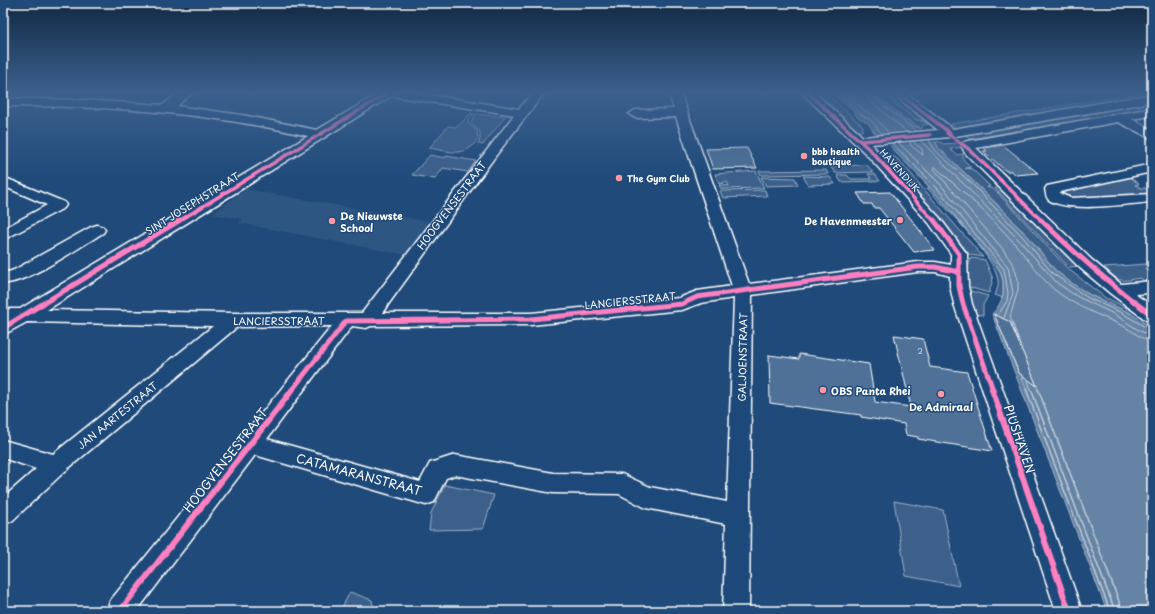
<svg xmlns="http://www.w3.org/2000/svg" width="1155" height="614" viewBox="0 0 1155 614" font-family="'Playpen Sans',sans-serif">
<style>
.built{fill:#2e5683}
.green{fill:#3c618b;stroke:#9eb0c5}
.water{fill:#6583a4;stroke:#a3b5c8}
.pier{fill:#1f4a7a}
.lines{fill:none;stroke-linecap:round;stroke-linejoin:round}
.shore-far1{stroke:#c1cddb;stroke-width:1}
.shore{stroke:#c1cddb;stroke-width:1.5}
.building{fill:#507197;stroke:#fff}
.minor-casing{stroke:#fff;stroke-width:3}
.minor{fill:#1f4a7a;fill-rule:evenodd}
.cycleway-far2-casing{stroke:#1f4a7a;stroke-width:5.5}
.cycleway-far1-casing{stroke:#1f4a7a;stroke-width:8}
.cycleway-casing{stroke:#1f4a7a;stroke-width:9}
.cycleway-far2{stroke:#ff80c0;stroke-width:3.5}
.cycleway-far1{stroke:#ff80c0;stroke-width:5}
.cycleway{stroke:#ff80c0;stroke-width:6}
.poi-dot{fill:#ff9aa2;stroke:#1f4a7a;stroke-width:1.5}
.labels{text-anchor:middle;dominant-baseline:central;stroke-width:3;stroke-linejoin:round;paint-order:stroke}
.number-label{font-size:8px;fill:#d3dce5}
.far-poi-label{font-size:9px;font-weight:bold;fill:#fff;stroke:#1f4a7a;text-anchor:start}
.far-street-label{font-size:9px;fill:#fff;stroke:#1f4a7a}
.street-label{font-size:10px;fill:#fff;stroke:#1f4a7a}
.poi-label{font-size:10px;font-weight:bold;fill:#fff;stroke:#1f4a7a;text-anchor:start}
.near-street-label{font-size:12px;fill:#fff;stroke:#1f4a7a}
</style>
<rect width="100%" height="100%" fill="#1f4a7a"/>
<filter id="ink" filterUnits="userSpaceOnUse"><feTurbulence type="fractalNoise" baseFrequency=".025" numOctaves="2"/><feDisplacementMap in="SourceGraphic" scale="8" xChannelSelector="R" yChannelSelector="G"/><feConvolveMatrix kernelMatrix="1 2 1 2 8 2 1 2 1" color-interpolation-filters="sRGB"/></filter>
<g filter="url(#ink)">
<path class="built" d="M245,189L432,222L406,255L239,223L243,219L213,214Z"/>
<g class="green">
<path d="M815,92H824L863,126L862,131L858,132Z"/>
<path d="M873,92H881L914,119L930,124L923,125L922,129L903,117Z"/>
<path d="M883,92H889L932,123L916,119Z"/>
<path d="M1146,92L1152,95L957,128L951,124Z"/>
<path d="M1152,102V108L970,139L964,134Z"/>
<path d="M471,113L474,114L468,121L469,124L477,131L478,138C467,159 449,151 429,148L448,126L457,127Z"/>
<path d="M476,114L505,117L483,145L478,144L480,139V132L471,123Z"/>
<path d="M935,140L944,144L957,143L962,147L950,149L957,155L963,154V159L971,167L965,168L972,169L990,186L987,187L988,188H992L998,193L1067,268L1107,299H1109L1127,308L1126,309L1132,314L1090,295L1070,282L1055,270L1026,234L1013,222L1012,219L938,147Z"/>
<path d="M879,153C897,151 910,173 921,186L909,184Z"/>
<path d="M430,155L445,158L446,156L476,161L468,172L443,168L435,179L412,175Z"/>
<path d="M867,165L873,172L835,173L830,166Z"/>
<path d="M826,170L828,174L761,175L759,171Z"/>
<path d="M756,171L764,188L721,189L719,185L729,186L727,182L719,184L715,174Z"/>
<path d="M868,174H875L880,181L841,182L837,175H847L851,179H871Z"/>
<path d="M803,176L830,177L835,184L808,185Z"/>
<path d="M1128,176L1139,184L1135,185L1141,188H1145L1152,192V196L1078,201L1060,194V190Z"/>
<path d="M761,177L795,178L798,185L766,186Z"/>
<path d="M911,186L923,188L983,257L970,255Z"/>
<path d="M1005,187L1081,266L1069,267L1065,263L995,188Z"/>
<path d="M927,188H931L934,191L1000,271L1003,282V298L995,295C997,290 999,285 998,280C994,255 945,208 927,188Z"/>
<path d="M765,190L767,196L723,198L720,191Z"/>
<path d="M971,258L985,260L993,279L989,293L965,286L967,271Z"/>
<path d="M1146,264L1152,269V280L1144,281L1141,278C1119,281 1122,284 1104,267Z"/>
<path d="M964,289L988,296L983,305V315L972,314Z"/>
<path d="M445,485L494,495L483,529L429,530L431,513Z"/>
<path d="M894,501L943,510L959,586L906,576Z"/>
<path d="M350,592L372,600L373,605L370,611H340Z"/>
</g>
<path class="water" d="M829,92H873L913,125L922,129L935,140L938,147L1012,219L1013,222L1026,234L1055,270L1070,282L1090,295L1132,314L1152,328V611H1107L992,314C1004,302 1006,288 1001,273C996,260 982,250 974,239C943,200 909,165 873,131L868,123L857,117L852,109Z"/>
<path class="pier" d="M923,128L938,141L889,145L892,149H890L870,131L876,134L922,129Z"/>
<g class="lines">
<g class="shore-far1">
<path d="M836,92L855,107L860,114L871,120L882,134"/>
<path d="M846,92L863,110L874,116L889,134"/>
<path d="M866,92L869,100L907,132"/>
<path d="M871,92L873,97L916,131"/>
<path d="M929,140L935,150L972,184L1023,237L1052,273L1088,298L1122,313L1152,331"/>
<path d="M911,141L910,145L923,155L922,149L912,141"/>
<path d="M921,141L1019,240L1057,283L1078,297L1114,314L1140,331L1152,336"/>
<path d="M892,143L938,189L1004,269L1008,293L1007,301L998,315"/>
<path d="M899,143L941,185L1008,267L1013,293L1004,318"/>
<path d="M1019,340L1010,317L1018,290V280L1014,266L1002,248L934,169V166C962,191 991,216 1015,244C1030,261 1042,281 1060,294C1079,308 1102,316 1123,326C1133,331 1141,339 1152,342"/>
<path d="M1021,375L1027,390"/>
<path d="M1028,381L1031,390"/>
<path d="M1037,387L1038,390"/>
</g>
<g class="shore">
<path d="M1026,389L1110,611"/>
<path d="M1031,389L1115,611"/>
<path d="M1038,389L1120,604L1121,611"/>
</g>
</g>
<g class="building">
<path d="M1003,145L1038,173L1016,175L1011,171H1006L983,151H987L984,148Z"/>
<path d="M747,148L757,168L713,169L706,149Z"/>
<path d="M890,192L935,250L914,252L879,208H874L872,204H864L857,193Z"/>
<path d="M994,314L1010,322L1037,386L1019,373Z"/>
<path d="M894,335L923,339L930,367L967,372L992,451L918,439V437L906,435L904,424L861,417V415L770,403L769,355L799,359V354L869,364L875,402L911,407Z"/>
</g>
<g class="lines">
<g class="minor-casing">
<g id="minor">
<path d="M180,92H193L177,106L242,115L317,130L381,92H412L519,109L533,92H545L494,158L382,313H531L679,298L697,291L732,286L676,117L635,118L629,114L635,110L674,109L668,92H680L749,284L918,262H935L951,265V254L929,223L866,154L801,92H814L863,137L938,130L891,92H905L953,129L1152,94V102L950,137L871,144L939,217L967,254L968,286L972,304L1082,611H1056L954,304L950,286V276L935,272H918L752,295L749,611H723L726,524L646,508L619,494L553,493L455,475L446,478L434,502L426,505L255,455L137,611H107L110,601L332,326L237,327L64,472L12,521L3,524V498L36,469L3,458V440L53,454L213,326L27,322L3,335V309H20L308,136C207,112 106,106 3,106V98L83,100L163,105ZM391,96L514,115L362,313H233L47,310ZM734,298L727,502L650,487L622,474L553,473L455,455L430,463L420,482L267,439L352,326L366,328L371,326L531,325L682,310L701,303Z"/>
<path d="M1152,108V116L1132,119L1152,130V139L1118,122L976,148L1092,260L1121,284L1152,281V293L1135,294L1152,306V321L1146,320L1111,294L1080,268L965,153L961,145L963,142L968,141Z"/>
<path d="M1152,164V172L1060,192L1061,194L1071,198L1152,194V202C1128,204 1068,213 1049,200C1046,198 1046,193 1045,189L1047,186Z"/>
<path d="M3,177L64,202L66,205L64,208L3,240V229L47,205L3,186Z"/>
<path d="M97,225L103,227L105,230L103,233C83,245 23,286 3,283V271L8,272L14,270L91,227Z"/>
</g>
</g>
<use href="#minor" class="minor"/>
<g class="cycleway-far2-casing">
<g id="cycleway-far2">
<path d="M807,92L871,151L934,221"/>
<path d="M897,92L950,133"/>
<path d="M947,133L970,150L1042,221"/>
<path d="M862,141L930,135"/>
<path d="M179,221L389,92"/>
</g>
</g>
<g class="cycleway-far1-casing">
<g id="cycleway-far1">
<path d="M934,220L959,254V286L963,304L993,390"/>
<path d="M1041,220C1077,255 1111,286 1152,315"/>
<path d="M3,328L180,220"/>
<path d="M292,390L346,321L531,319L682,304L697,297L918,267H935L959,272"/>
</g>
</g>
<g class="cycleway-casing">
<g id="cycleway">
<path d="M992,389L1069,611"/>
<path d="M120,611L293,389"/>
</g>
</g>
<use href="#cycleway-far2" class="cycleway-far2"/>
<use href="#cycleway-far1" class="cycleway-far1"/>
<use href="#cycleway" class="cycleway"/>
</g>
</g>
<linearGradient id="sky" x2="0" y2="1"><stop stop-color="#112943"/><stop offset="0.52" stop-color="#3c608d"/><stop offset="1" stop-color="#3c608d" stop-opacity="0"/></linearGradient>
<rect width="1155" height="178" fill="url(#sky)"/>
<g class="poi-dot">
<circle cx="804" cy="156" r="4"/>
<circle cx="619" cy="178" r="4"/>
<circle cx="900" cy="220" r="4"/>
<circle cx="332" cy="221" r="4"/>
<circle cx="823" cy="390" r="4"/>
<circle cx="941" cy="394" r="4"/>
</g>
<g class="labels">
<g class="number-label">
<text x="920" y="351">2</text>
</g>
<g class="far-poi-label">
<text x="812" y="151">bbb health<tspan x="812" dy="10">boutique</tspan></text>
<text x="627" y="178">The Gym Club</text>
</g>
<g class="far-street-label">
<text transform="translate(900 170) rotate(48)">HAVENDIJK</text>
</g>
<g class="street-label">
<text transform="translate(192 203) rotate(-32)">SINT JOSEPHSTRAAT</text>
<text transform="translate(451 205) rotate(-53)">HOOGVENSESTRAAT</text>
<text transform="translate(630 300) rotate(-6)">LANCIERSSTRAAT</text>
<text x="279" y="320">LANCIERSSTRAAT</text>
<text transform="translate(742 357) rotate(-89)">GALJOENSTRAAT</text>
<text transform="translate(117 415) rotate(-39)">JAN AARTESTRAAT</text>
</g>
<g class="poi-label">
<text x="340" y="215">De Nieuwste<tspan x="340" dy="12">School</tspan></text>
<text x="892" y="220" text-anchor="end">De Havenmeester</text>
<text x="831" y="390">OBS Panta Rhei</text>
<text x="941" y="406" text-anchor="middle">De Admiraal</text>
</g>
<g class="near-street-label">
<text transform="translate(1020 439) rotate(71)">PIUSHAVEN</text>
<text transform="translate(225 460) rotate(-52)">HOOGVENSESTRAAT</text>
<text transform="translate(359 474) rotate(15)">CATAMARANSTRAAT</text>
</g>
</g>
<rect width="1155" height="614" fill="none" stroke="#1f4a7a" stroke-width="16"/>
<rect x="8" y="8" width="1139" height="598" fill="none" stroke="#fff" stroke-width="1.5" filter="url(#ink)"/>
</svg>
